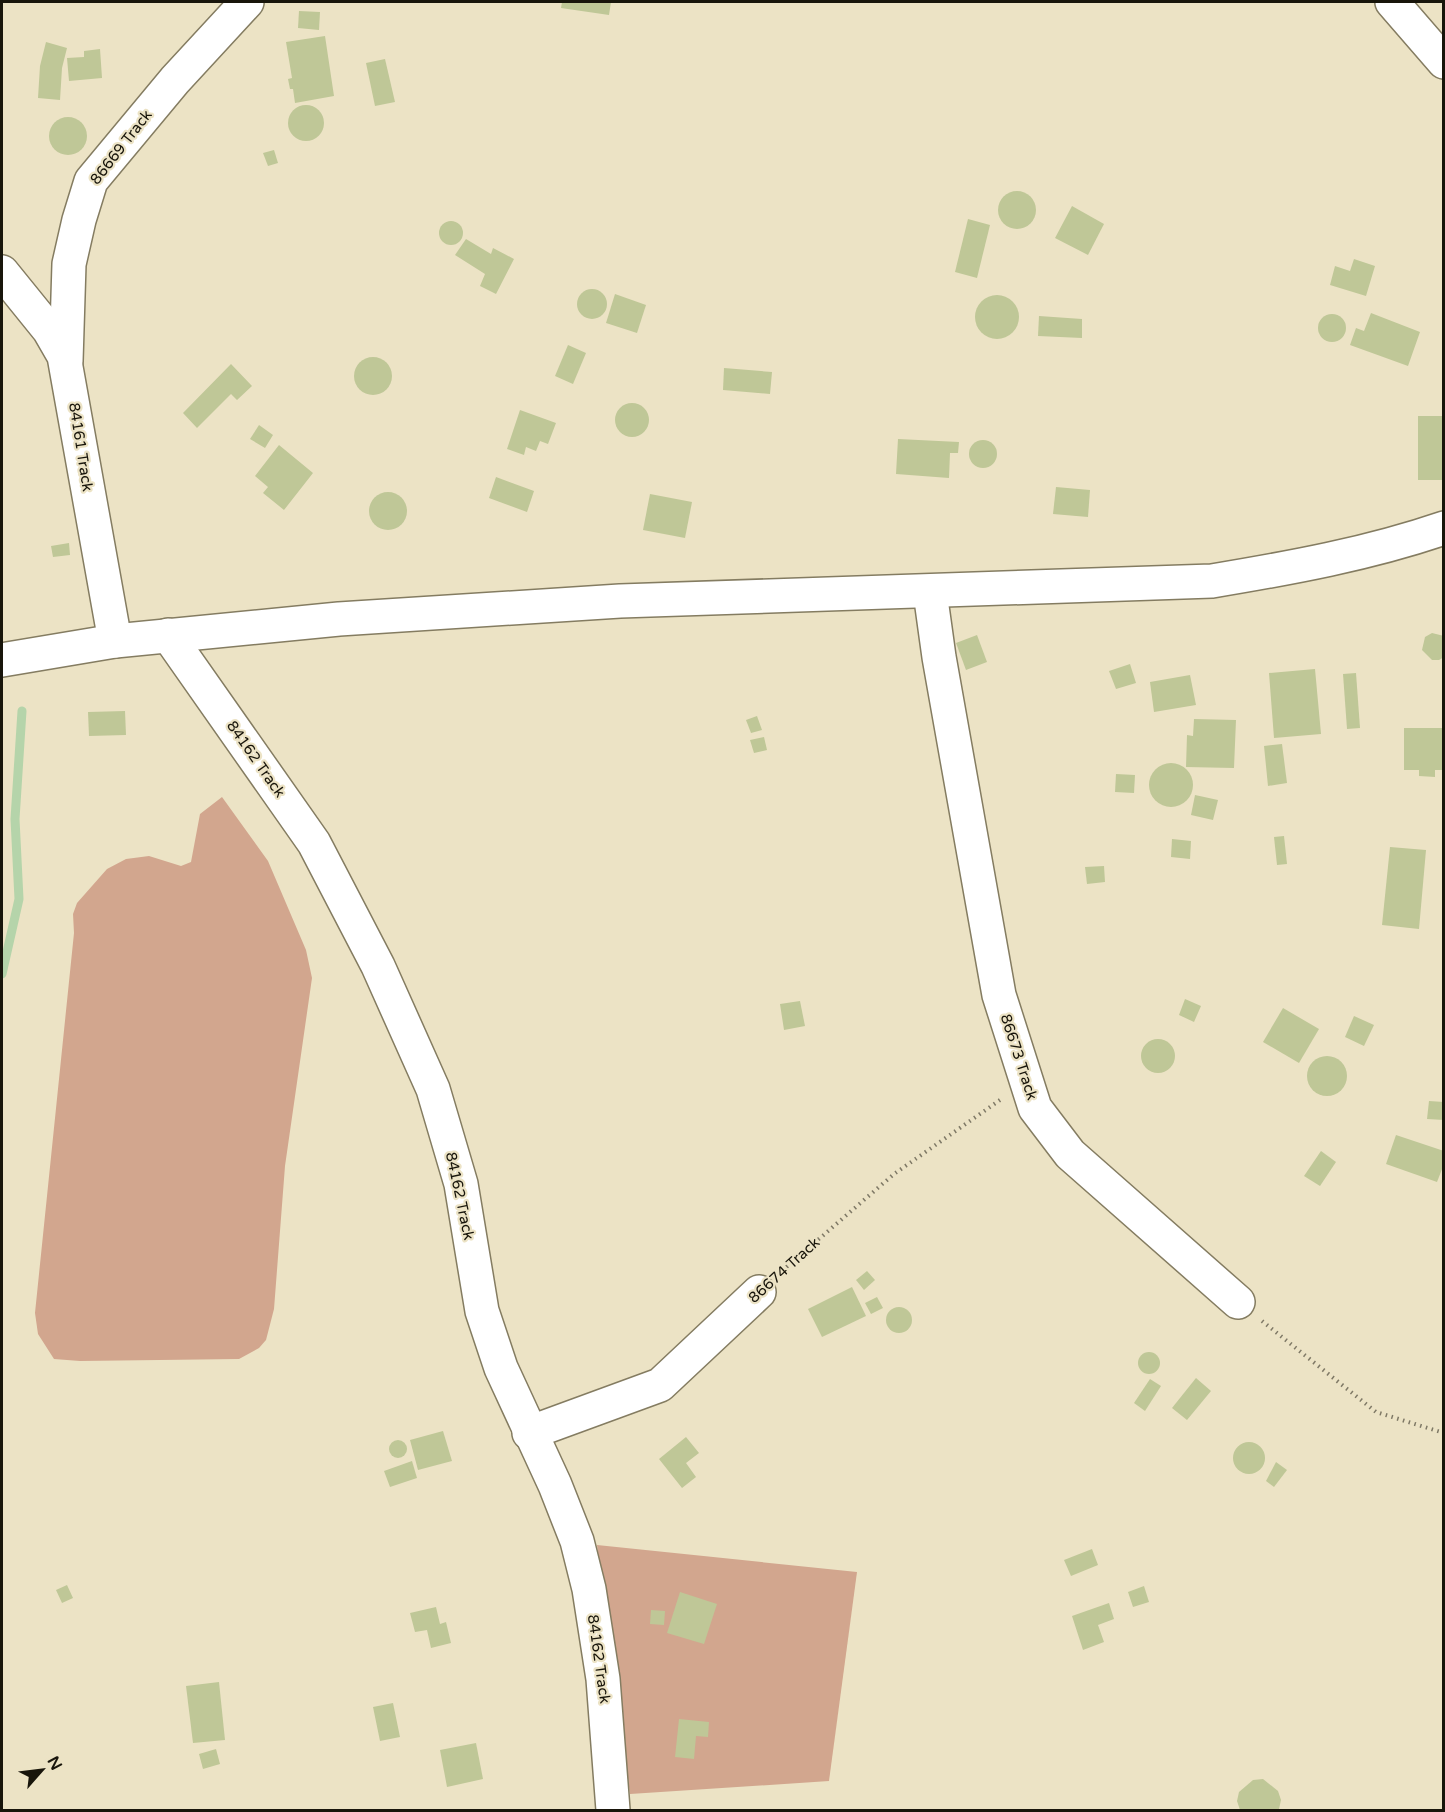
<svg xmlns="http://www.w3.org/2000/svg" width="1445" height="1812" viewBox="0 0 1445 1812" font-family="'Varela Round',sans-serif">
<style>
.green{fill:#d2a68e}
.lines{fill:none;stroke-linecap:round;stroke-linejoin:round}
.stream{stroke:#b5d4aa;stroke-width:9}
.building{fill:#bfc797}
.minor-casing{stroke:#847c61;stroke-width:36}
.path{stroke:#7f7966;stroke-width:4;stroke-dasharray:1.5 4.5;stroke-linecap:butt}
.minor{stroke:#fff;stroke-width:33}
.labels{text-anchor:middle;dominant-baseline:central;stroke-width:4.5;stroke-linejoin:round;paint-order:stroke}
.street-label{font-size:15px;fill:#18150b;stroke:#ece3c5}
</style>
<rect width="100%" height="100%" fill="#ece3c5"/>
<g class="green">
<path d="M222,797L268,861L306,950L312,978L285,1166L274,1309L266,1340L259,1348L239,1359L80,1361L54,1359L38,1334L35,1313L74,933L73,914L77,903L107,869L126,859L149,856L181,866L191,862L200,814Z"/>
<path d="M597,1545L857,1572L829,1781L630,1794Z"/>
</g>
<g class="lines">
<path class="stream" d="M2,974L19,899L15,819L22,711"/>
</g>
<g class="building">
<path d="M562,2H611L609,15L561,8Z"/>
<path d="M299,11L320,12L319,30L298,28Z"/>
<path d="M325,36L334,96L295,103L293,89H290L288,79L292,78L286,42Z"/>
<path d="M46,42L67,48L62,68L60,100L38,98L40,66Z"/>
<path d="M100,49L102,78L69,81L67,58L84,57V51Z"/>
<path d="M385,59L395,102L375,106L366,63Z"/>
<circle cx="306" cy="123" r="18"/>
<circle cx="68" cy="136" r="19"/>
<path d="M274,150L278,163L268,166L263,153Z"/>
<circle cx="1017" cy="210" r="19"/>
<path d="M1072,206L1104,224L1088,255L1055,238Z"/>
<path d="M968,219L990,225L977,278L955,272Z"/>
<circle cx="451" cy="233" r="12"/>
<path d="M466,239L491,254L493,248L514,259L496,294L480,286L485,274L455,255Z"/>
<path d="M1354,259L1375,266L1366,296L1330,285L1335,266L1350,271Z"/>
<circle cx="592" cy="304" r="15"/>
<path d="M615,294L646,305L637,333L606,323Z"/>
<circle cx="997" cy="317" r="22"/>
<path d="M1371,313L1420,332L1408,366L1350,345L1356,328L1364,331Z"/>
<circle cx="1332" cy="328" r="14"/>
<path d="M1039,316L1082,319V338L1038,336Z"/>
<path d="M568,345L586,353L573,384L555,376Z"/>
<circle cx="373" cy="376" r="19"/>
<path d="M231,364L252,386L237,400L231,394L197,428L183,413Z"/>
<path d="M724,368L772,372L770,394L723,390Z"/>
<circle cx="632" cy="420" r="17"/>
<path d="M520,410L556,423L548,444L540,441L536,451L526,447L524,455L507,449Z"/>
<rect x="1418" y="416" width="26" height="64"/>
<path d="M259,425L273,435L265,448L250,439Z"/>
<path d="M898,439L959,442L958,453H950L949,478L896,474Z"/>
<circle cx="983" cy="454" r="14"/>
<path d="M279,445L313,473L284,510L263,493L268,487L255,476Z"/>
<path d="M496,477L534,491L527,512L489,498Z"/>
<path d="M1056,487L1090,490L1088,517L1053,514Z"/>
<circle cx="388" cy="511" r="19"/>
<path d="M650,494L692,502L685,538L643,530Z"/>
<path d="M69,543L70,555L53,557L51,546Z"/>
<path d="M1432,633L1444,636V657L1439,660H1432L1422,650L1425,637Z"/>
<path d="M977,635L987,662L966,670L956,643Z"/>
<path d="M1130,664L1136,683L1116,689L1109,671Z"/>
<path d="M1315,669L1321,734L1274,738L1269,673Z"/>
<path d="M1356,673L1360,728L1347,729L1343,674Z"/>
<path d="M1190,675L1196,705L1154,712L1150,682Z"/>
<path d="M125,711L126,735L89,736L88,712Z"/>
<path d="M757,716L762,730L751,733L746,720Z"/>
<path d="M1194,719L1236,720L1234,768L1186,767L1187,735L1193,736Z"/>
<path d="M1404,728H1444V770H1435V777L1419,776V770H1404Z"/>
<path d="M764,737L767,750L754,753L750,740Z"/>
<path d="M1282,744L1287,783L1268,786L1264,746Z"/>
<circle cx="1171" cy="785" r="22"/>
<path d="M1116,774L1135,775L1134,793L1115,792Z"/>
<path d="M1195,795L1218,800L1213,820L1191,815Z"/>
<path d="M1284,836L1287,864L1277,865L1274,837Z"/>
<path d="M1172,839L1191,841L1190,859L1171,857Z"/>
<path d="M1390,847L1426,850L1419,929L1382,925Z"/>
<path d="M1104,866L1105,882L1087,884L1085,867Z"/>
<path d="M1185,999L1201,1006L1194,1022L1179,1015Z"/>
<path d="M800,1001L805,1026L784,1030L780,1004Z"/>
<path d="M1283,1008L1319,1029L1299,1063L1263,1042Z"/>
<path d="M1354,1016L1374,1025L1364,1046L1345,1037Z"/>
<circle cx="1158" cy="1056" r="17"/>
<circle cx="1327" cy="1076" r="20"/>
<path d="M1429,1101L1444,1102V1120L1427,1119Z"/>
<path d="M1396,1135L1444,1151V1164L1437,1182L1386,1164Z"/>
<path d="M1321,1151L1336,1162L1320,1186L1304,1176Z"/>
<path d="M867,1271L875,1280L864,1290L856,1280Z"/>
<path d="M852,1287L866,1316L822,1337L808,1309Z"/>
<path d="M877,1297L883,1308L871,1314L865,1303Z"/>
<circle cx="899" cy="1320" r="13"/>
<circle cx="1149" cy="1363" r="11"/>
<path d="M1196,1378L1211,1391L1187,1420L1172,1408Z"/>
<path d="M1150,1379L1161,1386L1145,1411L1134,1403Z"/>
<path d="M443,1431L452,1461L418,1470L410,1440Z"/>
<path d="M686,1437L699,1453L686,1463L696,1477L682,1488L659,1459Z"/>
<circle cx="398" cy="1449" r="9"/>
<circle cx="1249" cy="1458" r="16"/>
<path d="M412,1461L417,1478L390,1487L384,1471Z"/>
<path d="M1276,1462L1287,1470L1274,1487L1266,1481Z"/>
<path d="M1092,1549L1098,1565L1071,1576L1064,1560Z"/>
<path d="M67,1585L73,1598L62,1603L56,1590Z"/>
<path d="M1144,1586L1149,1602L1133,1607L1128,1592Z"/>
<path d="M680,1592L717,1604L704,1644L667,1633Z"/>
<path d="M1109,1603L1114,1619L1098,1625L1104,1642L1083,1650L1072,1616Z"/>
<path d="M436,1607L440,1624L446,1622L451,1643L431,1648L427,1630L415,1632L410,1613Z"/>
<path d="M651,1610L665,1611L664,1625L650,1624Z"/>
<path d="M219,1682L225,1740L193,1743L186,1686Z"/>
<path d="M393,1703L400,1737L380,1741L373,1707Z"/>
<path d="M679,1719L709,1722L708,1737L696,1736L694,1759L675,1757Z"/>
<path d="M476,1743L483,1779L447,1787L440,1750Z"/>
<path d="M216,1749L220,1764L203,1769L199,1754Z"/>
<path d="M1263,1779L1278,1791L1281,1800L1279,1809L1240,1810L1237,1801L1239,1792L1253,1780Z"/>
</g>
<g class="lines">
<g class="minor-casing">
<g id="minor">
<path d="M1392,2L1444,62"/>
<path d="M2,272L49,330L64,356L115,641"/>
<path d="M66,361L69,264L79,220L91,181L175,80L247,2"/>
<path d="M930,592L939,657L999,995L1035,1108L1070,1154L1238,1302"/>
<path d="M168,635L314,843L378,966L433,1089L461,1184L482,1311L501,1368L555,1485L577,1541L589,1589L603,1679L613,1810"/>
<path d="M2,660L115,641L339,619L620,601L1212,581C1290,568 1368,554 1444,528"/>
<path d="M529,1433L660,1385L759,1292"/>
</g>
</g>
<g class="path">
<path d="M782,1271L894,1174L1000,1100"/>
<path d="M1262,1321L1376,1412L1444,1433"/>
</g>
<use href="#minor" class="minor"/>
</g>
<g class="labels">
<g class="street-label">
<text transform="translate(121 147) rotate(-52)">86669 Track</text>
<text transform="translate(81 447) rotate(81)">84161 Track</text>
<text transform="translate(256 759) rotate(55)">84162 Track</text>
<text transform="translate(1019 1057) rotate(72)">86673 Track</text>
<text transform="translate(460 1196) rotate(78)">84162 Track</text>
<text transform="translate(784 1270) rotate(-42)">86674 Track</text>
<text transform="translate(599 1659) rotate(82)">84162 Track</text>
</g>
</g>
<rect width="1445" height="1812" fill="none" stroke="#18150b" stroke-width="6"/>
<g transform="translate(42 1770) rotate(62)" stroke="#ece3c5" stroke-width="4.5" paint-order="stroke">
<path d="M0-4.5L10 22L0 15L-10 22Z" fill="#18150b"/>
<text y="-9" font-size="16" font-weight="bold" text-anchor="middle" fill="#18150b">N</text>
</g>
</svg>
